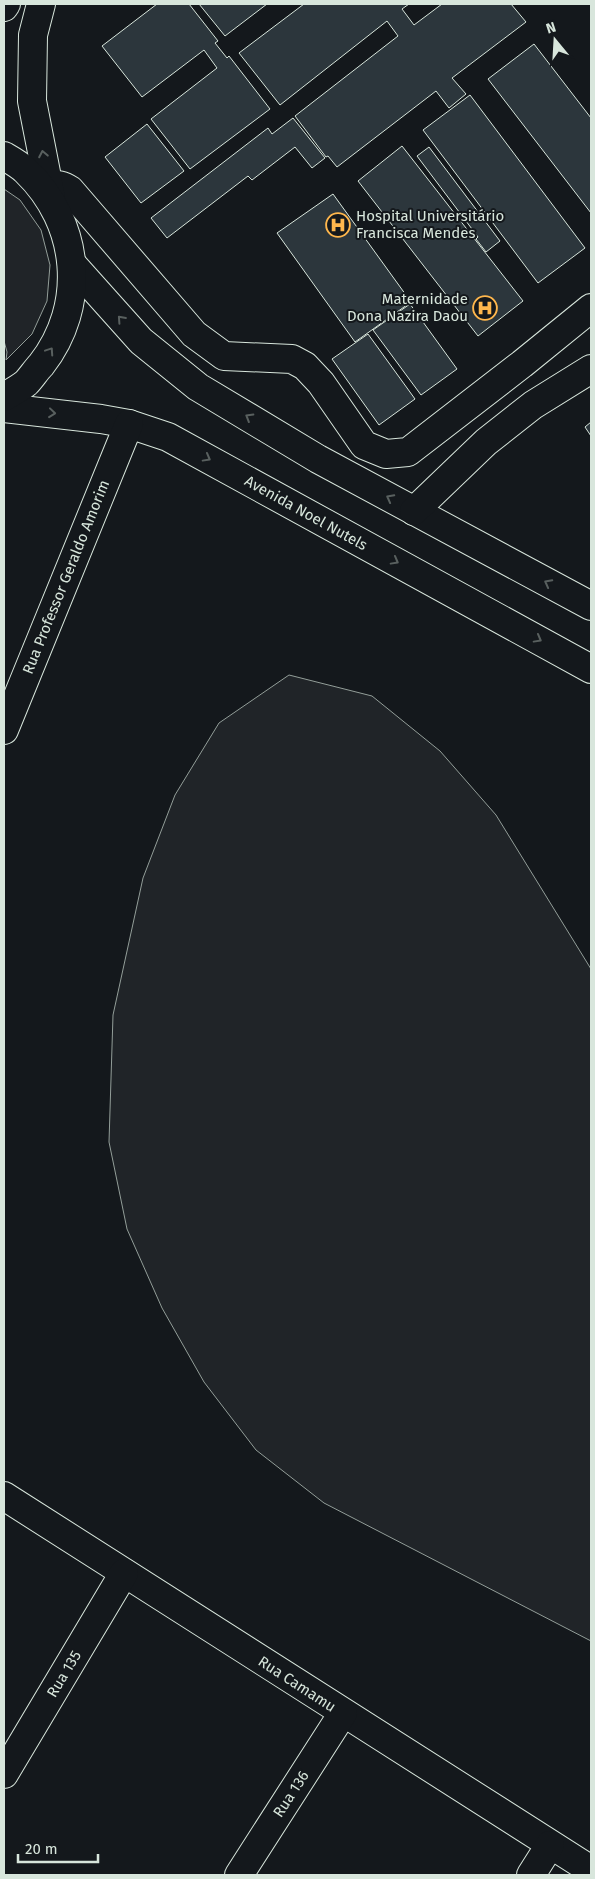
<svg xmlns="http://www.w3.org/2000/svg" width="595" height="1879" viewBox="0 0 595 1879" font-family="'Fira Sans',sans-serif">
<style>
.green{fill:#202428;stroke:#939e99}
.building{fill:#2c363c;stroke:#d8e6dc}
.lines{fill:none;stroke-linecap:round;stroke-linejoin:round}
.minor-casing{stroke:#d8e6dc;stroke-width:30}
.major-casing{stroke:#d8e6dc;stroke-width:30}
.minor{stroke:#14181c;stroke-width:28}
.major{stroke:#14181c;stroke-width:28}
.oneway{stroke:#59605f}
.labels{text-anchor:middle;dominant-baseline:central;stroke-width:4;stroke-linejoin:round;paint-order:stroke}
.poi-label{font-size:15px;fill:#d8e6dc;stroke:#14181c;text-anchor:start}
.street-label{font-size:15px;fill:#d8e6dc;stroke:#14181c}
</style>
<rect width="100%" height="100%" fill="#14181c"/>
<g class="green">
<path d="M4,189L20,200L41,230L50,265L47,301L32,334L6,360L7,352L4,341Z"/>
<path d="M289,675L372,696L440,751L496,815L591,969V1641L324,1503L256,1450L204,1382L162,1308L127,1229L109,1142L113,1015L143,878L175,795L219,723Z"/>
</g>
<g class="building">
<path d="M157,4H189L218,41L215,43L227,58L229,56L270,109L190,169L151,119L217,68L204,50L142,97L102,46Z"/>
<path d="M199,4H267L225,36Z"/>
<path d="M304,4H409L402,9L414,25L442,4H511L526,22L452,78L466,94L449,108L436,91L337,167L328,156L326,157L295,116L398,36L387,21L280,105L239,53Z"/>
<path d="M534,44L591,118V213L488,79Z"/>
<path d="M470,95L585,248L538,283L423,130Z"/>
<path d="M293,118L325,158L312,168L295,147L252,180L248,176L167,238L151,218L268,128L272,134Z"/>
<path d="M147,124L184,171L141,203L105,157Z"/>
<path d="M402,146L523,301L478,336L358,181Z"/>
<path d="M429,147L500,241L486,252L476,239L478,237L417,156Z"/>
<path d="M333,194L411,302L355,342L277,233Z"/>
<path d="M410,304L457,369L421,395L373,330Z"/>
<path d="M368,334L415,399L379,425L332,359Z"/>
<path d="M591,422V436L585,427Z"/>
</g>
<g class="lines">
<g class="minor-casing">
<g id="minor">
<path d="M49,186C58,184 63,185 70,190L194,334L224,356L292,359L305,366L321,383L364,445L386,454L408,452L522,364L591,308"/>
<path d="M73,265L141,341L198,387L318,459L591,606"/>
<path d="M4,408L101,419L129,424L168,437L591,669"/>
<path d="M414,511L486,442L533,405L591,369"/>
<path d="M4,730L129,424"/>
<path d="M4,1496L591,1870"/>
<path d="M4,1774L124,1573"/>
<path d="M239,1875L343,1713"/>
<path d="M531,1875L550,1845"/>
</g>
</g>
<g class="major-casing">
<g id="major">
<path d="M41,4L33,35L32,101L51,198"/>
<path d="M4,7L6,4"/>
<path d="M4,156C11,160 20,165 26,171C80,223 88,305 41,365C36,370 31,378 26,383C20,388 11,393 4,397"/>
</g>
</g>
<use href="#minor" class="minor"/>
<use href="#major" class="major"/>
</g>
<defs><path id="oneway-chevron" d="M-2-3.5L2.5 0L-2 3.5" fill="none" stroke-width="1.6" stroke-linecap="round" stroke-linejoin="round" transform="scale(1.25)"/></defs>
<g class="oneway">
<use href="#oneway-chevron" transform="translate(43 154) rotate(-101)"/>
<use href="#oneway-chevron" transform="translate(121 319) rotate(-132)"/>
<use href="#oneway-chevron" transform="translate(50 351) rotate(-56)"/>
<use href="#oneway-chevron" transform="translate(52 413) rotate(6)"/>
<use href="#oneway-chevron" transform="translate(249 417) rotate(-149)"/>
<use href="#oneway-chevron" transform="translate(207 458) rotate(29)"/>
<use href="#oneway-chevron" transform="translate(390 498) rotate(-152)"/>
<use href="#oneway-chevron" transform="translate(395 561) rotate(29)"/>
<use href="#oneway-chevron" transform="translate(548 583) rotate(-152)"/>
<use href="#oneway-chevron" transform="translate(538 639) rotate(29)"/>
</g>
<defs>
<g id="hospital-ring" transform="scale(1.25)"><circle r="9.5" fill="#14181c" stroke="#ffb74d" stroke-width="1.5"/><path d="M-5-5h3v3.5h4V-5h3V5h-3V1.5h-4V5h-3Z" fill="#ffb74d"/></g>
</defs>
<g fill-rule="evenodd">
<use href="#hospital-ring" x="338" y="225"/>
<use href="#hospital-ring" x="485" y="308"/>
</g>
<g class="labels">
<g class="poi-label">
<text x="356" y="216">Hospital Universitário<tspan x="356" dy="17">Francisca Mendes</tspan></text>
<text x="468" y="299" text-anchor="end">Maternidade<tspan x="468" dy="17">Dona Nazira Daou</tspan></text>
</g>
<g class="street-label">
<text transform="translate(306 513) rotate(29)">Avenida Noel Nutels</text>
<text transform="translate(66 577) rotate(-68)">Rua Professor Geraldo Amorim</text>
<text transform="translate(64 1674) rotate(-59)">Rua 135</text>
<text transform="translate(297 1684) rotate(33)">Rua Camamu</text>
<text transform="translate(291 1794) rotate(-57)">Rua 136</text>
</g>
</g>
<rect width="595" height="1879" fill="none" stroke="#d8e6dc" stroke-width="10"/>
<g transform="translate(555 40) rotate(342)" stroke="#14181c" stroke-width="4" paint-order="stroke">
<path d="M0-4L9 19L0 12L-9 19Z" fill="#d8e6dc"/>
<text y="-8" font-size="14" font-weight="bold" text-anchor="middle" fill="#d8e6dc">N</text>
</g>
<path d="M18 1854v8h80v-8" fill="none" stroke="#d8e6dc" stroke-width="2.5"/>
<text x="25" y="1854" font-size="15" fill="#d8e6dc" stroke="#14181c" stroke-width="4" paint-order="stroke">20 m</text>
</svg>
